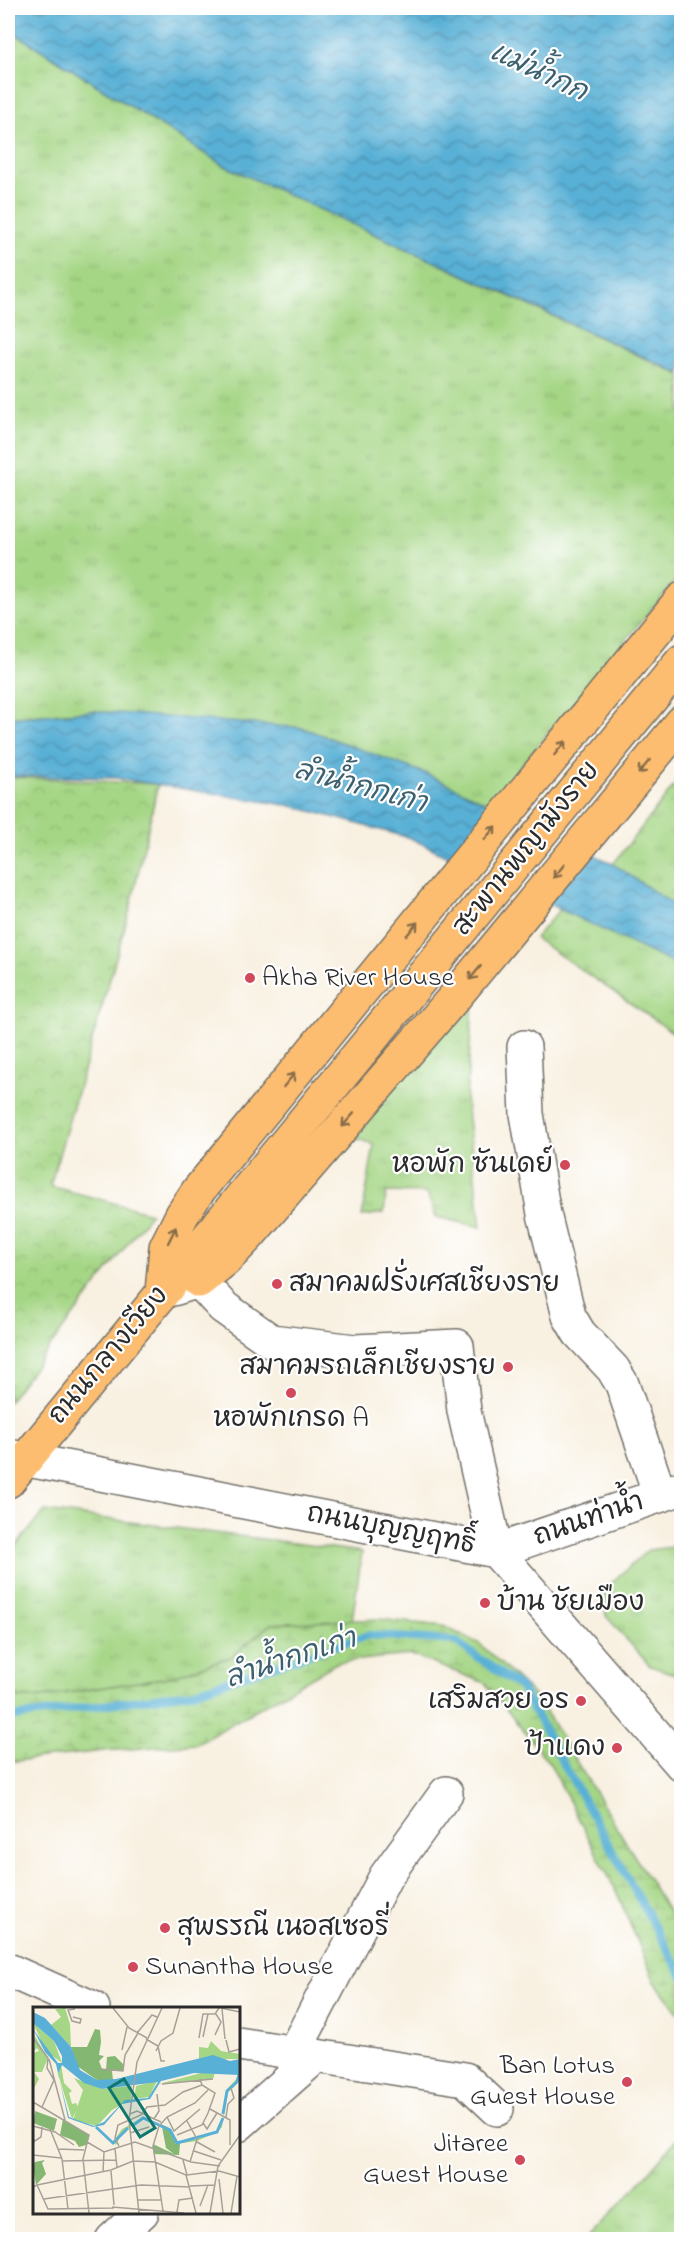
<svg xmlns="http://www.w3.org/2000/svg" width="689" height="2247" viewBox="0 0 689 2247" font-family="'Indie Flower','Playpen Sans Thai',sans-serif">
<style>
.grass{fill:url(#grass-tufts);stroke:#688058;stroke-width:1.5}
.wetland{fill:url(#wetland-marsh);stroke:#688058;stroke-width:1.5}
.park{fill:url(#park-crowns);stroke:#688058;stroke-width:1.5}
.water{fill:url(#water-waves);stroke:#426e80;stroke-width:1.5}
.pier{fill:#f8f0e0}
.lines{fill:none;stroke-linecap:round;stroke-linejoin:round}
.stream{stroke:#59b0d6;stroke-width:8}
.minor-casing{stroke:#73706a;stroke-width:36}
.major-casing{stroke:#73706a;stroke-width:36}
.minor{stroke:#fff;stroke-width:33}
.major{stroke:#fcbd6f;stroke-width:33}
.oneway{stroke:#896d4a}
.poi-dot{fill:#d1495b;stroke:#fff;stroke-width:2}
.labels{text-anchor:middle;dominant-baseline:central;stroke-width:4.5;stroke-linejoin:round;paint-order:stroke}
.street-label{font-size:27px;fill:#2b2b2b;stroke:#fff}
.poi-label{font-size:27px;fill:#2b2b2b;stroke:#fff;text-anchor:end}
.water-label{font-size:28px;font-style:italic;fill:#3d606f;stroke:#fff}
.inset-river{fill:none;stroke:#59b0d6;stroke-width:3}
.inset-road{fill:none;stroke:#a6a198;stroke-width:1.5}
.view{fill:#0f766e;fill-opacity:0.15;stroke:#0f766e;stroke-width:3}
.inset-edge{fill:none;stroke:#2b2b2b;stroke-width:3}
</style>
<defs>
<pattern id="grass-tufts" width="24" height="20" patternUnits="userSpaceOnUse" patternTransform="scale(1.5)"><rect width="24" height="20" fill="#a5d685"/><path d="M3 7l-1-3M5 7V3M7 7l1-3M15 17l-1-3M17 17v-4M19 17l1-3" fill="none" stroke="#8eb873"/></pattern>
<pattern id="wetland-marsh" width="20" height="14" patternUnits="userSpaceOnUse" patternTransform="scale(1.5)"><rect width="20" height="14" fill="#a5d685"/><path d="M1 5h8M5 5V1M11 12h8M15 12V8" fill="none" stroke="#8eb873"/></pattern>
<pattern id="park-crowns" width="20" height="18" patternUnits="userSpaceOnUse" patternTransform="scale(1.5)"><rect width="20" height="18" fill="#a5d685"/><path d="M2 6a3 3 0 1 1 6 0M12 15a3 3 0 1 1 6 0" fill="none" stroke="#8eb873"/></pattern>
<pattern id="water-waves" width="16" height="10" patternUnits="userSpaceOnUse" patternTransform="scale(1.5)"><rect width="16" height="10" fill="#59b0d6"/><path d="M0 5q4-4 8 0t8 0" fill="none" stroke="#4a8fae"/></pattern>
</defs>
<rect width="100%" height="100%" fill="#fff"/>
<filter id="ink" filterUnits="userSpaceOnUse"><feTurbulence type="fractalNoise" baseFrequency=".0167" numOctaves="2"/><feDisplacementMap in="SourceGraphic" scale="12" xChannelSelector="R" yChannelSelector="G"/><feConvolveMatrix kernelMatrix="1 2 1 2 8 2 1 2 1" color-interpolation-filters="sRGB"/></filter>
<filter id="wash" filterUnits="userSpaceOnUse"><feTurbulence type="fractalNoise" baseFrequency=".008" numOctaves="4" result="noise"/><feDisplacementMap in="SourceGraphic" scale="24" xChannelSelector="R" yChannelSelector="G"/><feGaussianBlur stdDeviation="1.35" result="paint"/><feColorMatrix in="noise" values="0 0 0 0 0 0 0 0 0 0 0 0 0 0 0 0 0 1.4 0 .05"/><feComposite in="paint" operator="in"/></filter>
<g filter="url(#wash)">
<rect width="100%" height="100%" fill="#f8f0e0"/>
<g class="grass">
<path d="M8,29L223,165L681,375V574L489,804L426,774L94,711L8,718Z"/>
<path d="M681,777V910L613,864Z"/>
<path d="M560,909L681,967V1038L535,938Z"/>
<path d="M473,1004L466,1102L481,1227L436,1217L427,1193L386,1192L384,1213L362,1216L374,1145L356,1138L388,1092L460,1009Z"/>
<path d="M45,1511L362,1552L352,1621L271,1624L231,1657L170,1677L35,1698L8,1697V1555Z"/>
<path d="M681,1546H682L681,1676L650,1666L606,1616L603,1590L648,1550Z"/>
<path d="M681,2134V2239H593L589,2236L631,2193Z"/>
</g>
<path class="wetland" d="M379,1619L443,1626L480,1644L538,1699L681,1932V2016L655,1982L616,1891L550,1764L485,1683L411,1655L338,1662L197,1744L103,1751L8,1762V1697L35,1698L170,1677L231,1657L271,1624Z"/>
<path class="park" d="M8,777L158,784L130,909L50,1186L151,1213L8,1402Z"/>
<g class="water">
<path d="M8,8H681V374L223,165L8,29Z"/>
<path d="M94,711L303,728L427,774L613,864L681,910V967L410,838L292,806L116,778L8,776V718Z"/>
</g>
<path class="pier" d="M521,816L567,838L521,894L475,872Z"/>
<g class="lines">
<path class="stream" d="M8,1718L190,1693L368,1635L455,1641L521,1688L682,1975"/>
</g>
</g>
<g filter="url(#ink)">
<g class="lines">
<g class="minor-casing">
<g id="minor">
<path d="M524,1047L527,1114L544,1214L569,1316L579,1333L613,1369L622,1384L660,1495"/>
<path d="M173,1289L199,1281L223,1307L271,1341L355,1351L457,1346L464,1411L496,1551"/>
<path d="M8,1456L496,1551L682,1765"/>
<path d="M496,1551L682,1488"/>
<path d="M8,1970L93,2008"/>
<path d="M238,2044L465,2079L497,2109"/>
<path d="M294,2052L386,1876L446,1793"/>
<path d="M238,2125L316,2056"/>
<path d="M112,2240L142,2212"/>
</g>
</g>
<g class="major-casing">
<g id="major">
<path d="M199,1281L225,1260L249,1235L453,999L682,722"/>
<path d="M162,1292L166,1247L182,1215L198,1191L682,599"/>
<path d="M8,1481L682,661"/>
</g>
</g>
<use href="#minor" class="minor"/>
<use href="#major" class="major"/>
</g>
<defs><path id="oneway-shaft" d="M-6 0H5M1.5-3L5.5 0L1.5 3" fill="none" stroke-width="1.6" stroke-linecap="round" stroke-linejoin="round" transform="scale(1.5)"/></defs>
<g class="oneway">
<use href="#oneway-shaft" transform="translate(560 748) rotate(-51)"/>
<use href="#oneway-shaft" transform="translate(644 767) rotate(129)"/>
<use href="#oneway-shaft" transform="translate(490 833) rotate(-51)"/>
<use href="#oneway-shaft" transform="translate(559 871) rotate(129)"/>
<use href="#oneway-shaft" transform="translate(412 929) rotate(-51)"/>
<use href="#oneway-shaft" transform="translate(475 973) rotate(130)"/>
<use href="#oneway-shaft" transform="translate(289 1080) rotate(-51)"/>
<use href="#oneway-shaft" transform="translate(348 1120) rotate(131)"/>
<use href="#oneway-shaft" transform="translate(172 1235) rotate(-64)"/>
</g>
</g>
<g class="poi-dot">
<circle cx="250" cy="978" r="6"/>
<circle cx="565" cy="1165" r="6"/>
<circle cx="277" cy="1284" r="6"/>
<circle cx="508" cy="1367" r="6"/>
<circle cx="291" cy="1393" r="6"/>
<circle cx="485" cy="1603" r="6"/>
<circle cx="581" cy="1701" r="6"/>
<circle cx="617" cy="1748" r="6"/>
<circle cx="165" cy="1928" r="6"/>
<circle cx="133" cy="1967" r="6"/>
<circle cx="627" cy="2082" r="6"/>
<circle cx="520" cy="2160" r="6"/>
</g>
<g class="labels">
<g class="street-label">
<text transform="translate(527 849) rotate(-51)">สะพานพญามังราย</text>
<text transform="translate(109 1356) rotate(-50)">ถนนกลางเวียง</text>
<text transform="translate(589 1520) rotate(-19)">ถนนท่าน้ำ</text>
<text transform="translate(391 1530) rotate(11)">ถนนบุญญฤทธิ์</text>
</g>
<g class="poi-label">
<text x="262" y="978" text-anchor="start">Akha River House</text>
<text x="553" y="1165">หอพัก ซันเดย์</text>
<text x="289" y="1284" text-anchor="start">สมาคมฝรั่งเศสเชียงราย</text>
<text x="496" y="1367">สมาคมรถเล็กเชียงราย</text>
<text x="291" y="1419" text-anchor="middle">หอพักเกรด A</text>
<text x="497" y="1603" text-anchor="start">บ้าน ชัยเมือง</text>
<text x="569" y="1701">เสริมสวย อร</text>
<text x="605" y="1748">ป้าแดง</text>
<text x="177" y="1928" text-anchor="start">สุพรรณี เนอสเซอรี่</text>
<text x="145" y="1967" text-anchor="start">Sunantha House</text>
<text x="615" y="2066">Ban Lotus<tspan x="615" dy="31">Guest House</tspan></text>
<text x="508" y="2144">Jitaree<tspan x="508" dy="31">Guest House</tspan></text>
</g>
<g class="water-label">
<text transform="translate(538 73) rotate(25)">แม่น้ำกก</text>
<text transform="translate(360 788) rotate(15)">ลำน้ำกกเก่า</text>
<text transform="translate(291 1660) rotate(-18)">ลำน้ำกกเก่า</text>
</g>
</g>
<g transform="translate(33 2007)">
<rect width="207" height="207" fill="#f8f0e0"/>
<path d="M32,1L37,17L38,40L18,18L28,10L22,2ZM0,26L15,51L9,65H1L6,72L0,83V46L6,44L4,41L0,45ZM178,34L188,44L207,47V52H166V40L175,41ZM28,57L31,76L39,84L36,86L39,97L43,96L45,100L39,112L25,67ZM41,71L69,82L99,79L98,92L79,103L64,119L40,113L50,83ZM124,74L116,90L101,92L103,79Z" fill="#a5d685"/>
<path d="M62,22L67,23L68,35L66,48L71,49L66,54L69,62L73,63L74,50L82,49L90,57V64H79L80,73H64L44,59L38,40H54ZM2,104L24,112L21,124L0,116ZM30,112L56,128L53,138L46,140L42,134L27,128ZM129,120L137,123L143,137H147L146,148L121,147L120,137L141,147L133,141ZM12,153L9,156L13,167L3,178L0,159L2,155Z" fill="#84b772"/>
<path d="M207,68L201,80L194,86L189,120L184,125L164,134L143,137L137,123L110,111L89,126L83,138L62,121L80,135L89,122L109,111L135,120L144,135L164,132L184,124L189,117L194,82Z" fill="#a5d685"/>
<path d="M0,16L21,34L29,56L13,44ZM172,65L182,66L180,72L126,77Z" fill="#a5d685"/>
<path d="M0,5L12,11L38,40L47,63L64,73L83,72L180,48L197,54L207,52V68L161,66L128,74L117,92L89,97L71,118L60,120L35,111L23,57L12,45L0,22L25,56H29V49L21,34L0,16ZM29,58L51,76L69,82L125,75L115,91L92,93L71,115L61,119L36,110L25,67Z" fill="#59b0d6" fill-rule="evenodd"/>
<path class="inset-river" d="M190,107L194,84L204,75L207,64M99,119L110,111L137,123L144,136L184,125L190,111M63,120L80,136L95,121"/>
<path class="inset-road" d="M80,1L96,21L114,31M188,1L207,5M189,2L192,32M40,10L48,12L47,16L39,14L35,3L42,2M104,26L119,8L124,10M182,28L188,15L183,7M170,30L175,7M0,31L15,51L14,61L21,73L9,100M166,31L170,7H182L186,1M113,32L125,39L128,54H132M193,33L196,45L207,42M89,43L94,20M123,44L128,34L140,26L147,1M16,52L32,113M67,62L90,64L92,48L105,26M129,77L180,72M0,95L56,128L50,152L56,206M177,102L197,113V138M97,107L104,104L128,115M134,110L141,124L167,102M193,110L195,97L201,91L198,81M121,112L126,104L124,87M154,114L164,132L157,155M170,116L174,122L184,106M0,119L22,125L41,138M17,122L29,152L35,202M97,126L116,120M144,128L169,118L175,106L182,86L169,78L167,72M0,135L8,130L9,120M54,135L71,145L102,135L158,155L187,159M164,135L182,145M86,139L82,131L85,118L108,108L114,100L132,98L150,85L169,78M25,142L51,143M82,142L84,160M161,144L188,153M0,148L28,151M150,153L154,168L186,164L207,170M29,154L83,153M78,164L81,198M70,165L71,145M186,172L190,206M4,178L78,163L100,154L122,155L153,168L163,206M157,179L182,178M0,180L4,178L15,202L81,201M11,192L108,178L157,180M105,193H129M167,199L175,178M79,200L151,206M130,204L120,139L126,119L134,110L162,96L175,83M144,205L146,193L160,191M106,206L96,113L104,55L129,1M177,206L185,159L207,128M198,206L204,169"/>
<path class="view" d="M91,72L122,121L107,130L76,81Z"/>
<rect width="207" height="207" class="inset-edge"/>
</g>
<rect width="689" height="2247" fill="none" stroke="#fff" stroke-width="30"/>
</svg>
